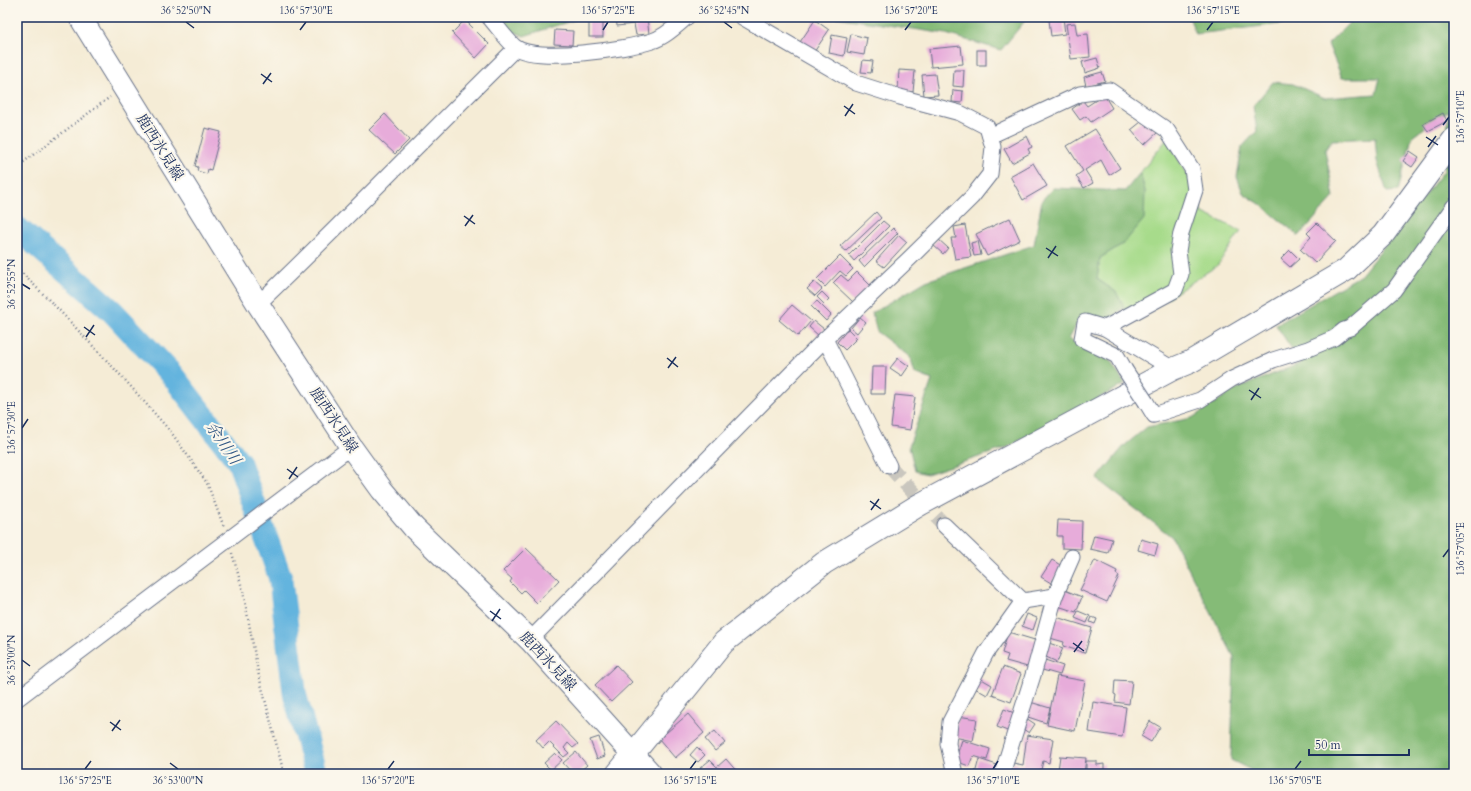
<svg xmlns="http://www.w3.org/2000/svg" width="1471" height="791" viewBox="0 0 1471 791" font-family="Cardo,'Noto Serif JP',serif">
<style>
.green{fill:#a7db8b;stroke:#618574}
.forest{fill:#85bb77;stroke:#50756a}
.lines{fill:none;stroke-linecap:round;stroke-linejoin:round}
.river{stroke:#63b4de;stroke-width:24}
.building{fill:#e7acda}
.street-tunnel{stroke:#c9c6be;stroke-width:15;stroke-dasharray:15 8;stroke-linecap:butt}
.lane-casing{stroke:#677188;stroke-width:10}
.street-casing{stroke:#677188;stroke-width:17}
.secondary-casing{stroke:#677188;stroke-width:24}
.path{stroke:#677188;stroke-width:2.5;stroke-dasharray:1 3;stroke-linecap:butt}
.lane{stroke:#fff;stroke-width:8}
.street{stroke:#fff;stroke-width:15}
.secondary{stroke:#fff;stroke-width:22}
.street-bridge-casing{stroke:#677188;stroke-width:17;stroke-linecap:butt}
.street-bridge{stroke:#fff;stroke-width:15}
.ticks{fill:none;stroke:#1b2f5e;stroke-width:1.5}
.labels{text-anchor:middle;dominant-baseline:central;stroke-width:4;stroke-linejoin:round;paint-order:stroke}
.street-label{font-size:15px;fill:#1b2f5e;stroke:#fbf7ec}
.water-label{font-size:16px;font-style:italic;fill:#315784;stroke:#fbf7ec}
.neatline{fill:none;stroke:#1b2f5e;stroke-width:1.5}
.ticks-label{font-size:10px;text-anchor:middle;fill:#1b2f5e}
</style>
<rect width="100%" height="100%" fill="#fbf7ec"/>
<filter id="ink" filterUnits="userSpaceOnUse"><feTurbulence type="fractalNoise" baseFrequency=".025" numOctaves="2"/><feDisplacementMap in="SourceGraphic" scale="8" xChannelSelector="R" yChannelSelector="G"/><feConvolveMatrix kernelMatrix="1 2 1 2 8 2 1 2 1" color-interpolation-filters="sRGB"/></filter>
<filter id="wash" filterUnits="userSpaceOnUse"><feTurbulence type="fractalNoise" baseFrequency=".012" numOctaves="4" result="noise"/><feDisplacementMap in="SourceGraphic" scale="16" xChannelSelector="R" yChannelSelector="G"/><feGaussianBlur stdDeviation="0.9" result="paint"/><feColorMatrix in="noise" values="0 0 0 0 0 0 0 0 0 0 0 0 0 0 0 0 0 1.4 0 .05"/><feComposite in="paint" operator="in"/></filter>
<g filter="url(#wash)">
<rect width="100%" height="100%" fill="#f5ecd6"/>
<path class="green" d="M1167,139L1200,197L1201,212L1241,231L1218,265L1130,323L1116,292L1097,279L1100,258L1124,243L1145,191L1140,173Z"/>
<g class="forest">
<path d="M497,17H583L524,36L506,28Z"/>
<path d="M836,17H1028L1001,50L946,34Z"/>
<path d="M1189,17H1339L1196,34Z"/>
<path d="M1355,17H1454V774H1259L1231,760L1234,657L1172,537L1097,479L1124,446L1147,427L1192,418L1236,389L1301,363L1276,325L1361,275L1444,171L1449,110L1412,137L1398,191L1387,192L1377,161L1375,138L1332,140L1325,150L1334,197L1299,236L1260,204L1243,193L1237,177L1242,147L1257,131L1253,106L1273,82L1293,84L1325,98L1376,94L1380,78H1342L1328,44Z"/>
<path d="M1140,173L1145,191L1144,219L1124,243L1100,258L1097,279L1116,292L1124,307L1112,319L1079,320L1069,339L1110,361L1125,384L1006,448L927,474L915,471L909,446L932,380L915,373L910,357L877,332L872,313L926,281L1034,245L1042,200L1053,188L1125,191Z"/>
</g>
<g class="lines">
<path class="river" d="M17,228L112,311L172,375L239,462L280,577L295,695L316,774"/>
</g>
<g id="blocks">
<g class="building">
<rect x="589" y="17" width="14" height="20"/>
<path d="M616,17H647L649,34L636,35L634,24L617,26Z"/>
<path d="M1055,17H1063L1065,34L1051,36L1049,20L1055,19Z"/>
<path d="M465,20L489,44L476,58L452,33Z"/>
<path d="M815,20L829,30L814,52L800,42Z"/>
<path d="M1075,23L1077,35L1088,34L1090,57L1071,59L1066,24Z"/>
<path d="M555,30L573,31L572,45L554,44Z"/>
<path d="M851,34L867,38L864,55L847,52Z"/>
<path d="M832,35L847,38L844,56L829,53Z"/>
<path d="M961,46L963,64L931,67L929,49Z"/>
<rect x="977" y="50" width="9" height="15"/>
<path d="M1097,58L1100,68L1085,73L1082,62Z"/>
<path d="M863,60L873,61L871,73L861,72Z"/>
<path d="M899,70L915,71L913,92L898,90Z"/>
<path d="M954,70H964L963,87L953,86Z"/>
<path d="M1102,72L1105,81L1086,86L1084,77Z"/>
<path d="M935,74L938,95L924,96L922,75Z"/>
<path d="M953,90L963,91L962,103L952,102Z"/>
<path d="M1104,95L1112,108L1091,122L1086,116L1080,120L1072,109L1083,101L1087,106Z"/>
<path d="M1443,113L1447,121L1428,131L1423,124Z"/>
<path d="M385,114L409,140L395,154L369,130Z"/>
<path d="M1146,118L1158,132L1144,145L1131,130Z"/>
<path d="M205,128L221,132L211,170L208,169L207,174L197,171L198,167L195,166Z"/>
<path d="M1095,129L1120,168L1109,175L1101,160L1085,170L1093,183L1084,188L1076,176L1083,171L1067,146Z"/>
<path d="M1027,136L1032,147L1028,149L1030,153L1012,163L1004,149Z"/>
<path d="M1410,151L1419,157L1412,167L1403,161Z"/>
<path d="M1033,163L1047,186L1023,200L1010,176Z"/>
<path d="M876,212L881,218L846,251L840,246Z"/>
<path d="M1010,218L1020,240L987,256L976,234Z"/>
<path d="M883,221L889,226L854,261L849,255Z"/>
<path d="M1317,223L1336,241L1315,263L1300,249L1311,237L1307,233Z"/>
<path d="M965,225L971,257L955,259L951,238H956L954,227Z"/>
<path d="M893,228L898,233L864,267L859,261Z"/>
<path d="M899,235L907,242L884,267L876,261Z"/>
<path d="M938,239L948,248L943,254L933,245Z"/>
<path d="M978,241L981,255L974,256L971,243Z"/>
<path d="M1290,250L1299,259L1290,267L1281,259Z"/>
<path d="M840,256L853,269L846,276L840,271L825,287L817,279Z"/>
<path d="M857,272L870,285L853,302L833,283L841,275L848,281Z"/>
<path d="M814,282L822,289L815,296L807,289Z"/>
<path d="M822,292L829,299L824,304L817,297Z"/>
<path d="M817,301L831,315L826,321L811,306Z"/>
<path d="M792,305L811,321L798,336L779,320Z"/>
<path d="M860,317L866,322L857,333L851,328Z"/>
<path d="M814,321L824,329L819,336L809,327Z"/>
<path d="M848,329L857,338L845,350L837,342Z"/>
<path d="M898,358L909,366L902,376L890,368Z"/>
<path d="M872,367H886L885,394H871Z"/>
<path d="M895,395L915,397L910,430L891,427Z"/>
<path d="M1058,520L1082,521L1081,549L1062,548V536H1057Z"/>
<path d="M1094,535L1112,539L1108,553L1090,549Z"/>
<path d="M1141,539L1158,544L1155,555L1138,550Z"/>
<path d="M526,548L559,580L537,603L524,590L521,593L510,582L512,579L503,571Z"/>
<path d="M1052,560L1062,566L1051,583L1041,577Z"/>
<path d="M1095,560L1117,571L1116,574L1119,576L1107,602L1080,590Z"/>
<path d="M1062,589L1082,597L1076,612L1055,605Z"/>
<path d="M1078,611L1090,616L1087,623L1075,618Z"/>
<path d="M1027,614L1037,618L1033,630L1022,626Z"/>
<path d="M1056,617L1092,628L1085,653L1063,646L1064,642L1050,638Z"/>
<path d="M1092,617L1097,619L1095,624L1090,622Z"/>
<path d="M1008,632L1038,641L1031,668L1006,661L1008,655L1002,653Z"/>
<path d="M1049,643L1063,648L1057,662L1044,656Z"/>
<path d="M1042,659L1063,666L1060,675L1039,669Z"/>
<path d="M616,665L632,682L611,702L595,685Z"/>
<path d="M1003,667L1021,674L1011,702L992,695Z"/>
<path d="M1057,676L1085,681L1075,731L1047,725Z"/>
<path d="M978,677L992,685L987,695L973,687Z"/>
<path d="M1115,680L1132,681L1129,704L1115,702L1116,695L1114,694Z"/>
<path d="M1030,702L1050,708L1046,723L1025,716Z"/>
<path d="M1093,702L1126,707L1122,737L1089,732Z"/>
<path d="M1004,709L1017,714L1010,732L997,727Z"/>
<path d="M688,714L704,733L675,758L659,739Z"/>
<path d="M958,716L977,719L973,741L954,737Z"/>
<path d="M1026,718L1035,724L1029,733L1020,727Z"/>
<path d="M556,721L578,744L573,748L568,743L564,748L569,753L564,757L549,742L543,748L536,740Z"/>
<path d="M1150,721L1160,727L1151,742L1141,736Z"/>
<path d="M715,731L725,743L715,751L705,739Z"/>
<path d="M1027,735L1053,739L1049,763L1043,761L1040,774H1011L1013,763L1023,765Z"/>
<path d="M599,737L605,756L597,759L590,740Z"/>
<path d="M962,740L990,749L987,760L973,756L969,766L955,761Z"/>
<path d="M697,747L705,755L698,762L690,755Z"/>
<path d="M576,752L587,765L577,774H573L563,763Z"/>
<path d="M555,753L562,760L551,770L544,763Z"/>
<path d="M1060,756L1086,758L1084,774H1048V769L1058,770Z"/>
<path d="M726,759L739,774H706L700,768L710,760L717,767Z"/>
<path d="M979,759L997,765L994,774H975Z"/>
<path d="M1086,761H1097V765L1104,764V774H1086Z"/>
</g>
</g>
</g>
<g filter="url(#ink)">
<use href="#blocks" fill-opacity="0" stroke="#677188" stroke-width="1"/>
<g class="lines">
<path class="street-tunnel" d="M889,466L944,525"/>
<g class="lane-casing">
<path id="lane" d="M757,26L763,17"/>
</g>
<g class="street-casing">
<g id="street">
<path d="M489,17C497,26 506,39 515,47C536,63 627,49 652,41C665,37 676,26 687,17"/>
<path d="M990,136L1080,94L1109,90L1167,130L1192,169L1195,190L1181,233L1178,251L1181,274L1175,290L1105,328"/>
<path d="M258,304C346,220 429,133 516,48"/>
<path d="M825,339L889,466"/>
<path d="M1125,370L1117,356L1082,339L1085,322L1105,328L1173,369"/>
<path d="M1146,402L1154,415L1200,400L1232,379L1273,360L1308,349L1334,338L1344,330L1350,328L1394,290L1454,206"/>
<path d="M944,525L1023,601"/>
<path d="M530,640L825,339L911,257L972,197L990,174L993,147L987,127L960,113L900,97L856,83L742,17"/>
<path d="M17,699L351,447"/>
<path d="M955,774L948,744L950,722L986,653L1023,601L1055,596"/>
<path d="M1002,774L1034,672L1055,596L1072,557"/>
</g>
</g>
<g class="secondary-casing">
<g id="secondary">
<path d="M80,17L258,304L351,447L382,490L414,528L530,640L651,774"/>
<path d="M617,774L724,642L824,563L919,505L1173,369L1190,362L1346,270L1383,235L1454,139"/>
</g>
</g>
<g class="path">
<path d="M17,167L110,97"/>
<path d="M17,268L58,309L125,380L171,432L207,483L224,527"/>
<path d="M232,553L243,591L258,672L284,774"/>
</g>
<use href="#lane" class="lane"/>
<use href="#street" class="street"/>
<use href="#secondary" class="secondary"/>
<g class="street-bridge-casing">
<path id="street-bridge" d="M1125,370L1146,402"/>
</g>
<use href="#street-bridge" class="street-bridge"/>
</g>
</g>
<path class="ticks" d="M186,22L194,28M724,22L732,28M300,30L306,22M603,30L608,22M905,30L911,22M1207,30L1213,22M261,74L272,82M263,84L271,73M844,106L855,114M845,116L853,104M1443,125L1449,117M1426,137L1438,145M1428,147L1436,136M464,216L475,224M465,226L473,215M1046,248L1058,256M1048,258L1056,246M22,284L30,289M84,327L95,335M86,337L94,325M667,358L678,367M668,368L676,357M1249,390L1261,398M1251,400L1259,388M22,428L28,419M287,469L298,477M289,479L297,467M870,501L881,509M871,510L879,499M1443,557L1449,549M490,611L501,619M492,621L500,609M1073,643L1084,651M1074,652L1082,641M22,660L30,666M110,722L121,730M112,731L120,720M170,763L178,769M85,769L91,761M388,769L394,761M690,769L696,761M993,769L998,761M1295,769L1301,761"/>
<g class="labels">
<g class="street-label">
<text transform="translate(160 147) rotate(58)">鹿西氷見線</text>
<text transform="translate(334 420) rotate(57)">鹿西氷見線</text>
<text transform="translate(548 661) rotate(47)">鹿西氷見線</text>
</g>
<g class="water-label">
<text transform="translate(223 443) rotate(55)">余川川</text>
</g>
</g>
<rect width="1471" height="791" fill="none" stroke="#fbf7ec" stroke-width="44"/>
<path d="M1309 749v6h100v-6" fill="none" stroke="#1b2f5e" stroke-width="2"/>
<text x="1315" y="749" font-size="12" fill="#1b2f5e" stroke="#fbf7ec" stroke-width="3" paint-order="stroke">50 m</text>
<rect x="22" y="22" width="1427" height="747" class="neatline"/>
<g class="ticks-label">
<text x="186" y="14">36°52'50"N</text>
<text x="306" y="14">136°57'30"E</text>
<text x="608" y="14">136°57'25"E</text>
<text x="724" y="14">36°52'45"N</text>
<text x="911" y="14">136°57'20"E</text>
<text x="1213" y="14">136°57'15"E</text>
<text transform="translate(1460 117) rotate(-90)" y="4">136°57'10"E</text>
<text transform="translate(11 284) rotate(-90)" y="4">36°52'55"N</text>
<text transform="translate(11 428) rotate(-90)" y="4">136°57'30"E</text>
<text transform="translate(1460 549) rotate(-90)" y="4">136°57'05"E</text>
<text transform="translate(11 660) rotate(-90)" y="4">36°53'00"N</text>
<text x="85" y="784">136°57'25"E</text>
<text x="178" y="784">36°53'00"N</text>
<text x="388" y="784">136°57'20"E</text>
<text x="690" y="784">136°57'15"E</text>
<text x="993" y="784">136°57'10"E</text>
<text x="1295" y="784">136°57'05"E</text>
</g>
</svg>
